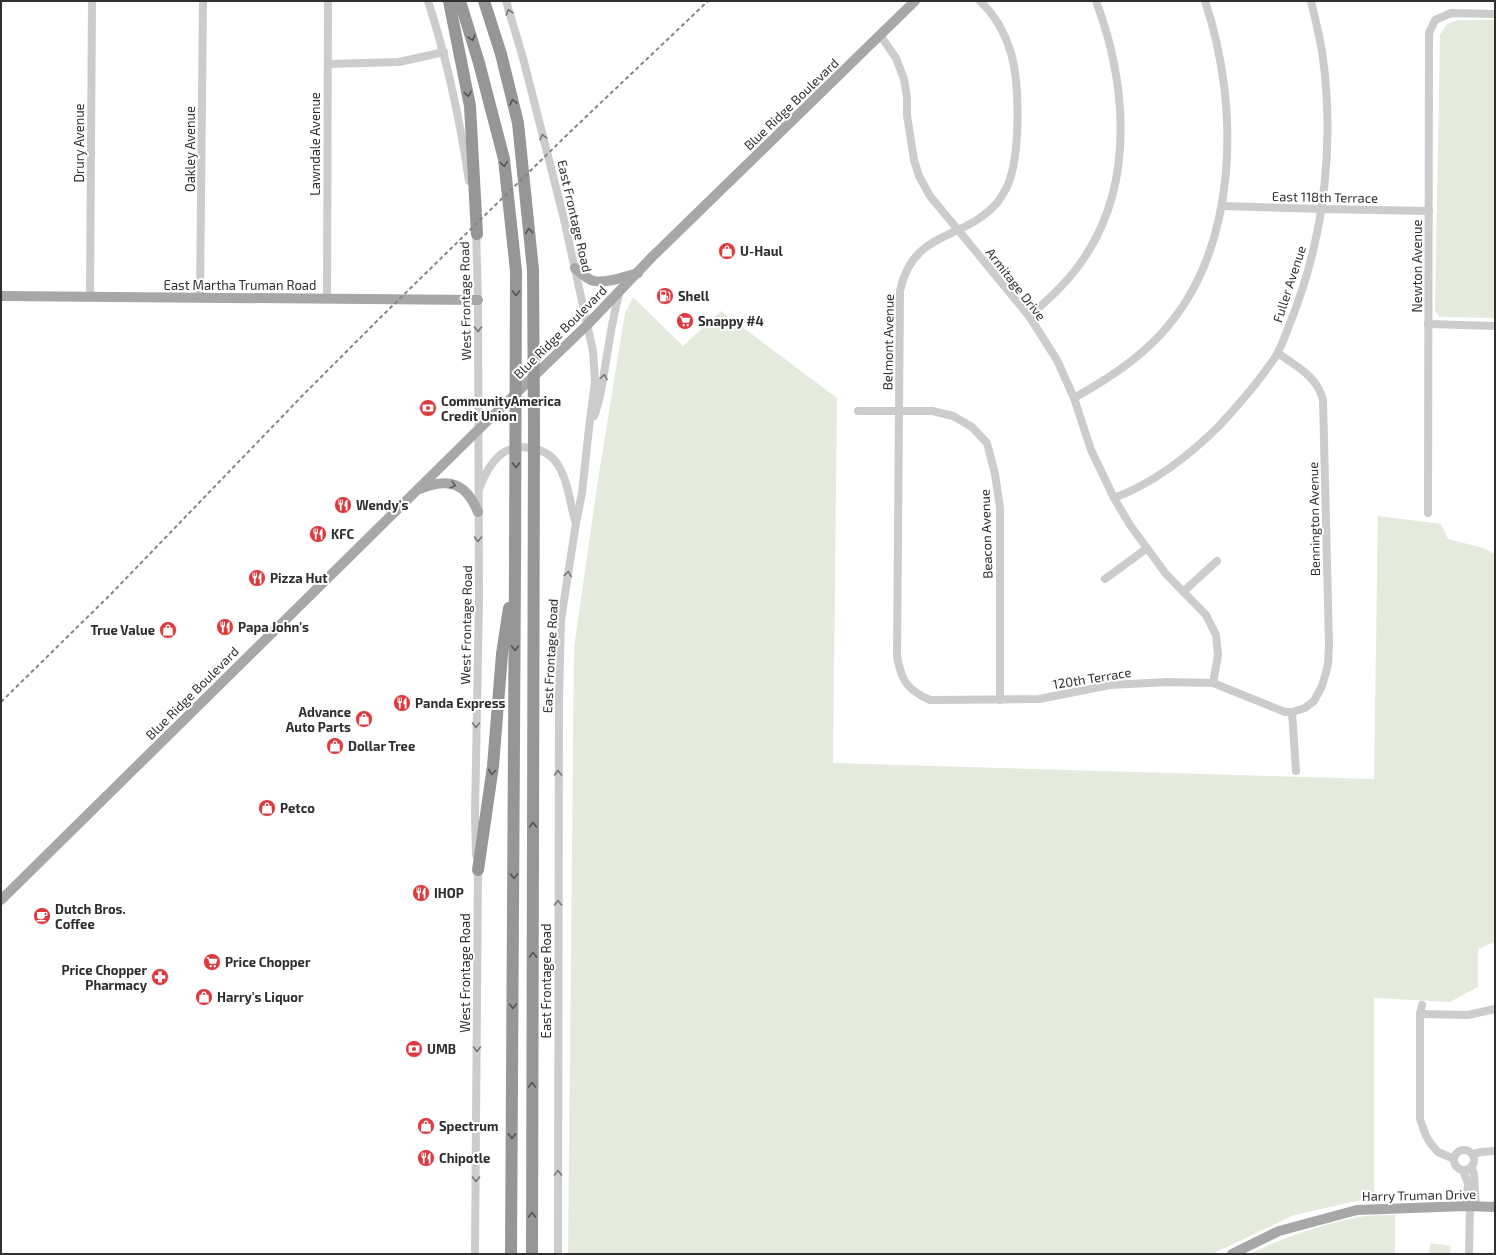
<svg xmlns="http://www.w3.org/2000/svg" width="1496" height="1255" viewBox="0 0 1496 1255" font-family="'Exo 2',sans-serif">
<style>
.green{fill:#e4ebdd}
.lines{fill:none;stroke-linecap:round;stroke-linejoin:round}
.minor{stroke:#ccc;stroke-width:8}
.major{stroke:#a7a7a7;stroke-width:10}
.highway{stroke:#969696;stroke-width:12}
.rail{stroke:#848484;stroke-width:2;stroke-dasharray:4 3;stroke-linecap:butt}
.oneway{stroke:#767676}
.oneway2{stroke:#535353}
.oneway3{stroke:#5f5f5f}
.labels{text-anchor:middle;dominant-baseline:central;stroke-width:4;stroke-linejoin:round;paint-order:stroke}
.street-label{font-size:13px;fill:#2f2f2f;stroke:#fff}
.poi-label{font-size:13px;font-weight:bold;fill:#2f2f2f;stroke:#fff;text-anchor:start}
</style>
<rect width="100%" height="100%" fill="#fff"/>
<g class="green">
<path d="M1458,20H1495V318L1439,317L1435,311L1440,35L1447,24Z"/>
<path d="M633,297L683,346L721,311L837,398L833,763L1374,779L1378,516L1441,524L1448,539L1483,548L1495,554V942L1478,949V987L1450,1002L1374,998V1197L1294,1215L1212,1254H568L574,648L598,480L625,313Z"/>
<path d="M1395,1215V1254H1250C1281,1238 1324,1224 1358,1217C1370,1215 1383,1215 1395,1215Z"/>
<path d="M1430,1243L1451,1246L1450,1254H1429Z"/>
</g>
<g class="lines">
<g class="minor">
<path d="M428,1C447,59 460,120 469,181"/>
<path d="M506,1L523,58L563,215L593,351L595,382L589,428L582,493L576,523L561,620L559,697L558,1254"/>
<path d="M980,1C994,14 1004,31 1010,50C1020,80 1020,148 1010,179C1008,187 1002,196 997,203C962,242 913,229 900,291L897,656C901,680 907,690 930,700L1039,699L1110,685L1168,682L1213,683L1285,712H1292L1305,708L1314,701L1322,686L1328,665L1329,644L1323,400C1317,376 1297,367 1278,353"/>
<path d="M880,35L896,58L904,79L907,98V115L914,160L919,176L930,196L1029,316L1057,360L1074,398L1091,450L1114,498L1130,525L1166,574L1206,615L1216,635L1218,655L1213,683"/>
<path d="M328,64L399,62L444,52"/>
<path d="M1222,206L1321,209L1429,211"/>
<path d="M90,297L92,1"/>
<path d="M200,297L203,1"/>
<path d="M327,298L328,1"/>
<path d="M1029,316C1051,298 1071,279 1086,255C1135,180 1126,81 1096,1"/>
<path d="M1428,324L1495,326"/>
<path d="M1074,398C1106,380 1136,361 1161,334C1240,248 1240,106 1205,1"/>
<path d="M858,411H932L953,416L972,427L987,443L995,474L1000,508V700"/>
<path d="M594,416C601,399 603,379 606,361C610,338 613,314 620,291"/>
<path d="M480,487C484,476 490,464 499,456C515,441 547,446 558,465C568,481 570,503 575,521"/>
<path d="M1114,498C1154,483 1190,455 1220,425C1237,406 1254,388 1268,367C1272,362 1276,357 1278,352C1284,341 1287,330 1292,318C1325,234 1335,141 1322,51C1319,34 1315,18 1311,1"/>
<path d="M1428,513L1429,33L1435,20L1451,13L1495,14"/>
<path d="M1105,579L1146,549"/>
<path d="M1184,591L1217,561"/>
<path d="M1292,712L1296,771"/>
<path d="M476,855L475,815L479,600L478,300L476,230"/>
<path d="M1422,1005L1420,1014V1119L1426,1136L1431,1144L1438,1152L1454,1159"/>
<path d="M1420,1014L1468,1015L1495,1009"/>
<circle cx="1464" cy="1160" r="10"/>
<path d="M1473,1154L1481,1152L1495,1151"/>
<path d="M1471,1167L1474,1174L1476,1207"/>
<path d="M1463,1170L1468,1184L1466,1206"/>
<path d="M475,1254L478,866"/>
<path d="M1469,1254L1470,1206"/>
</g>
<g class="major">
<path d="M575,268C580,272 586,279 594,281C607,284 625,276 638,273"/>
<path d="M1,296L478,300"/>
<path d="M420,489C449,477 466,483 478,512"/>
<path d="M1,900L478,430L587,325L652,257L915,1"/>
<path d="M1232,1254L1279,1231L1357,1210L1466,1206L1495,1207"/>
</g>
<g class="highway">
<path d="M449,1L470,106L477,234"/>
<path d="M460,1L479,63L504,159L516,271L515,567L511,1254"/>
<path d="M484,1L501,54L518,123L533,270L534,426L532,1254"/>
<path d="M478,870L493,766L502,654L509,608"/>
</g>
<path class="rail" d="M1,702L111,594L304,394L382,316L571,131L708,1"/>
</g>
<defs><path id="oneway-chevron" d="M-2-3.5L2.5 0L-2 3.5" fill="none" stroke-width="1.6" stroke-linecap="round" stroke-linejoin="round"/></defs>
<g class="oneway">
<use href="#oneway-chevron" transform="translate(509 12) rotate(-107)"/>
<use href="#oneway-chevron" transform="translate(543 137) rotate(-104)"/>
<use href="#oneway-chevron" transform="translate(478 329) rotate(90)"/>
<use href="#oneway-chevron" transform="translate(604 377) rotate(-79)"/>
<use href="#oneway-chevron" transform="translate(478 539) rotate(90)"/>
<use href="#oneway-chevron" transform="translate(568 574) rotate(-81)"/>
<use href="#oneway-chevron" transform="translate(476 725) rotate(91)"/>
<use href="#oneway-chevron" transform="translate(558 773) rotate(-90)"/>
<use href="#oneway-chevron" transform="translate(558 903) rotate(-90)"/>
<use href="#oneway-chevron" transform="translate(477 1049) rotate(90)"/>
<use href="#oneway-chevron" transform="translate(558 1173) rotate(-90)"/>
<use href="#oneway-chevron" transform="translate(476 1179) rotate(90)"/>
</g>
<g class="oneway2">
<use href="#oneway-chevron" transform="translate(472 38) rotate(73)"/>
<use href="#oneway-chevron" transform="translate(468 94) rotate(79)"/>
<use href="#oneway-chevron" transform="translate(513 102) rotate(-104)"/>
<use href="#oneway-chevron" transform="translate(504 164) rotate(82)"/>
<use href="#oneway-chevron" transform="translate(529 231) rotate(-96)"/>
<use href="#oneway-chevron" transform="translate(516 293) rotate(90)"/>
<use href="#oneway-chevron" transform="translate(516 465) rotate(90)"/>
<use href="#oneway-chevron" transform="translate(515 648) rotate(90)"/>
<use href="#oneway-chevron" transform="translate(492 772) rotate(98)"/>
<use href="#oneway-chevron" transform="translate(533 825) rotate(-90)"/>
<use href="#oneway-chevron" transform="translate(514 876) rotate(90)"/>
<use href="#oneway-chevron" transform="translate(533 955) rotate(-90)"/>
<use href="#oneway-chevron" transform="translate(513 1006) rotate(90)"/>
<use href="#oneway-chevron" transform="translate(532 1085) rotate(-90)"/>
<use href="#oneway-chevron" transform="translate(512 1136) rotate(90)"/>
<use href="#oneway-chevron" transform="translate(532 1215) rotate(-90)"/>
</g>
<use class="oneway3" href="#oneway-chevron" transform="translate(453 485) rotate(16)"/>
<defs>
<g id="shop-disc" transform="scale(0.9)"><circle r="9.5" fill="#dc3a3f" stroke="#fff"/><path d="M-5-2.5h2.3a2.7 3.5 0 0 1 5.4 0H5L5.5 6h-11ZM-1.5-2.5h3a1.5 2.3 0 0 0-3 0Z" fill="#fff"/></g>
<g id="fuel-disc" transform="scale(0.9)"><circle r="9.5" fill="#dc3a3f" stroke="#fff"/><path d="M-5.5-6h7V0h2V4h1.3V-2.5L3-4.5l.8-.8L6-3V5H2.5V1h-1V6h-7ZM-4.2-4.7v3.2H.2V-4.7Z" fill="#fff"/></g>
<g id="supermarket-disc" transform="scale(0.9)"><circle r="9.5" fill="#dc3a3f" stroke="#fff"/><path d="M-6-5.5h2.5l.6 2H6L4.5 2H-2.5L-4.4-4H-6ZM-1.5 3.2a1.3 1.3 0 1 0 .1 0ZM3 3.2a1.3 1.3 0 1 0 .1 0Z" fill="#fff"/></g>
<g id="bank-disc" transform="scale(0.9)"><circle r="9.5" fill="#dc3a3f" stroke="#fff"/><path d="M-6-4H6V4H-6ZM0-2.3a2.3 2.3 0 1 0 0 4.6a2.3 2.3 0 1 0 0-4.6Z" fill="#fff"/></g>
<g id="restaurant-disc" transform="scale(0.9)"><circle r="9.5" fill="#dc3a3f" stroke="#fff"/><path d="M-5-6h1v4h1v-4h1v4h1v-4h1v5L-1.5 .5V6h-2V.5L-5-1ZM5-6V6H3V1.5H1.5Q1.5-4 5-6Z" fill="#fff"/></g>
<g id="cafe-disc" transform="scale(0.9)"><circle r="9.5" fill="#dc3a3f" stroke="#fff"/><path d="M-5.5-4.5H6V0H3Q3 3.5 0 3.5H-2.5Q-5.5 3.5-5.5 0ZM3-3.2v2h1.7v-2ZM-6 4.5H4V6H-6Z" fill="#fff"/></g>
<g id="pharmacy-disc" transform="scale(0.9)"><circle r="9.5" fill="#dc3a3f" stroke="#fff"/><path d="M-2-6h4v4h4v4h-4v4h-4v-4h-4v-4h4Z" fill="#fff"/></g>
</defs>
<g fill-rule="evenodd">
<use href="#shop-disc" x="727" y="251"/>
<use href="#fuel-disc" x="665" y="296"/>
<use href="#supermarket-disc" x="685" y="321"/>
<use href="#bank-disc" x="428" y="408"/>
<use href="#restaurant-disc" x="343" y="505"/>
<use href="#restaurant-disc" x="318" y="534"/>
<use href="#restaurant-disc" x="257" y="578"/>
<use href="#restaurant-disc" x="225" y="627"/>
<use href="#shop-disc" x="168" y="630"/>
<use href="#restaurant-disc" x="402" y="703"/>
<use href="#shop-disc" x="364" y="719"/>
<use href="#shop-disc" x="335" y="746"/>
<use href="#shop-disc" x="267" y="808"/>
<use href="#restaurant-disc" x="421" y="893"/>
<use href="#cafe-disc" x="42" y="916"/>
<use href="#supermarket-disc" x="212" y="962"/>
<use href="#pharmacy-disc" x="160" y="977"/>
<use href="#shop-disc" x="204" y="997"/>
<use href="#bank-disc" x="414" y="1049"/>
<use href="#shop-disc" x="426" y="1126"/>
<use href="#restaurant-disc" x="426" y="1158"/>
</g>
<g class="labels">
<g class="street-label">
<text transform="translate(791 104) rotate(-44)">Blue Ridge Boulevard</text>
<text transform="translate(79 143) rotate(-90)">Drury Avenue</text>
<text transform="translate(315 144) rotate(-90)">Lawndale Avenue</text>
<text transform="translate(190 149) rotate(-90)">Oakley Avenue</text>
<text transform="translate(1325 197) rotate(1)">East 118th Terrace</text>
<text transform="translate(575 216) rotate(77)">East Frontage Road</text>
<text transform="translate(1417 266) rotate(-90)">Newton Avenue</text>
<text transform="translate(1016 284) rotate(52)">Armitage Drive</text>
<text transform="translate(1289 284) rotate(-72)">Fuller Avenue</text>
<text x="240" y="285">East Martha Truman Road</text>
<text transform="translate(465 301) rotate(-91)">West Frontage Road</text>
<text transform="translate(560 332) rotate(-45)">Blue Ridge Boulevard</text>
<text transform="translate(888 342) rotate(-89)">Belmont Avenue</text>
<text transform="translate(1314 519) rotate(-91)">Bennington Avenue</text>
<text transform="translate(986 534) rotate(-92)">Beacon Avenue</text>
<text transform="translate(466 625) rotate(-89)">West Frontage Road</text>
<text transform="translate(550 656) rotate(-87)">East Frontage Road</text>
<text transform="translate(1092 678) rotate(-9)">120th Terrace</text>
<text transform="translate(192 693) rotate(-45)">Blue Ridge Boulevard</text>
<text transform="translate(465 973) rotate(-90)">West Frontage Road</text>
<text transform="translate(546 981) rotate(-90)">East Frontage Road</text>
<text transform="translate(1419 1195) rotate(-1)">Harry Truman Drive</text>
</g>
<g class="poi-label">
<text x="740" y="251">U-Haul</text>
<text x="678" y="296">Shell</text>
<text x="698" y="321">Snappy #4</text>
<text x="441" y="401">CommunityAmerica<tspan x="441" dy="15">Credit Union</tspan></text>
<text x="356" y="505">Wendy's</text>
<text x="331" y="534">KFC</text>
<text x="270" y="578">Pizza Hut</text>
<text x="238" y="627">Papa John's</text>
<text x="155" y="630" text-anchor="end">True Value</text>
<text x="415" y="703">Panda Express</text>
<text x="351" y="712" text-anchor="end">Advance<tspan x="351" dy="15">Auto Parts</tspan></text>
<text x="348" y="746">Dollar Tree</text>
<text x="280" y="808">Petco</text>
<text x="434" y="893">IHOP</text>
<text x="55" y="909">Dutch Bros.<tspan x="55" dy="15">Coffee</tspan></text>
<text x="225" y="962">Price Chopper</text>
<text x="147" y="970" text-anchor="end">Price Chopper<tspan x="147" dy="15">Pharmacy</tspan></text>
<text x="217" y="997">Harry's Liquor</text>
<text x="427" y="1049">UMB</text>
<text x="439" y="1126">Spectrum</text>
<text x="439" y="1158">Chipotle</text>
</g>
</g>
<rect width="1496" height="1255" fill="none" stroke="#2f2f2f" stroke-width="4"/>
</svg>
